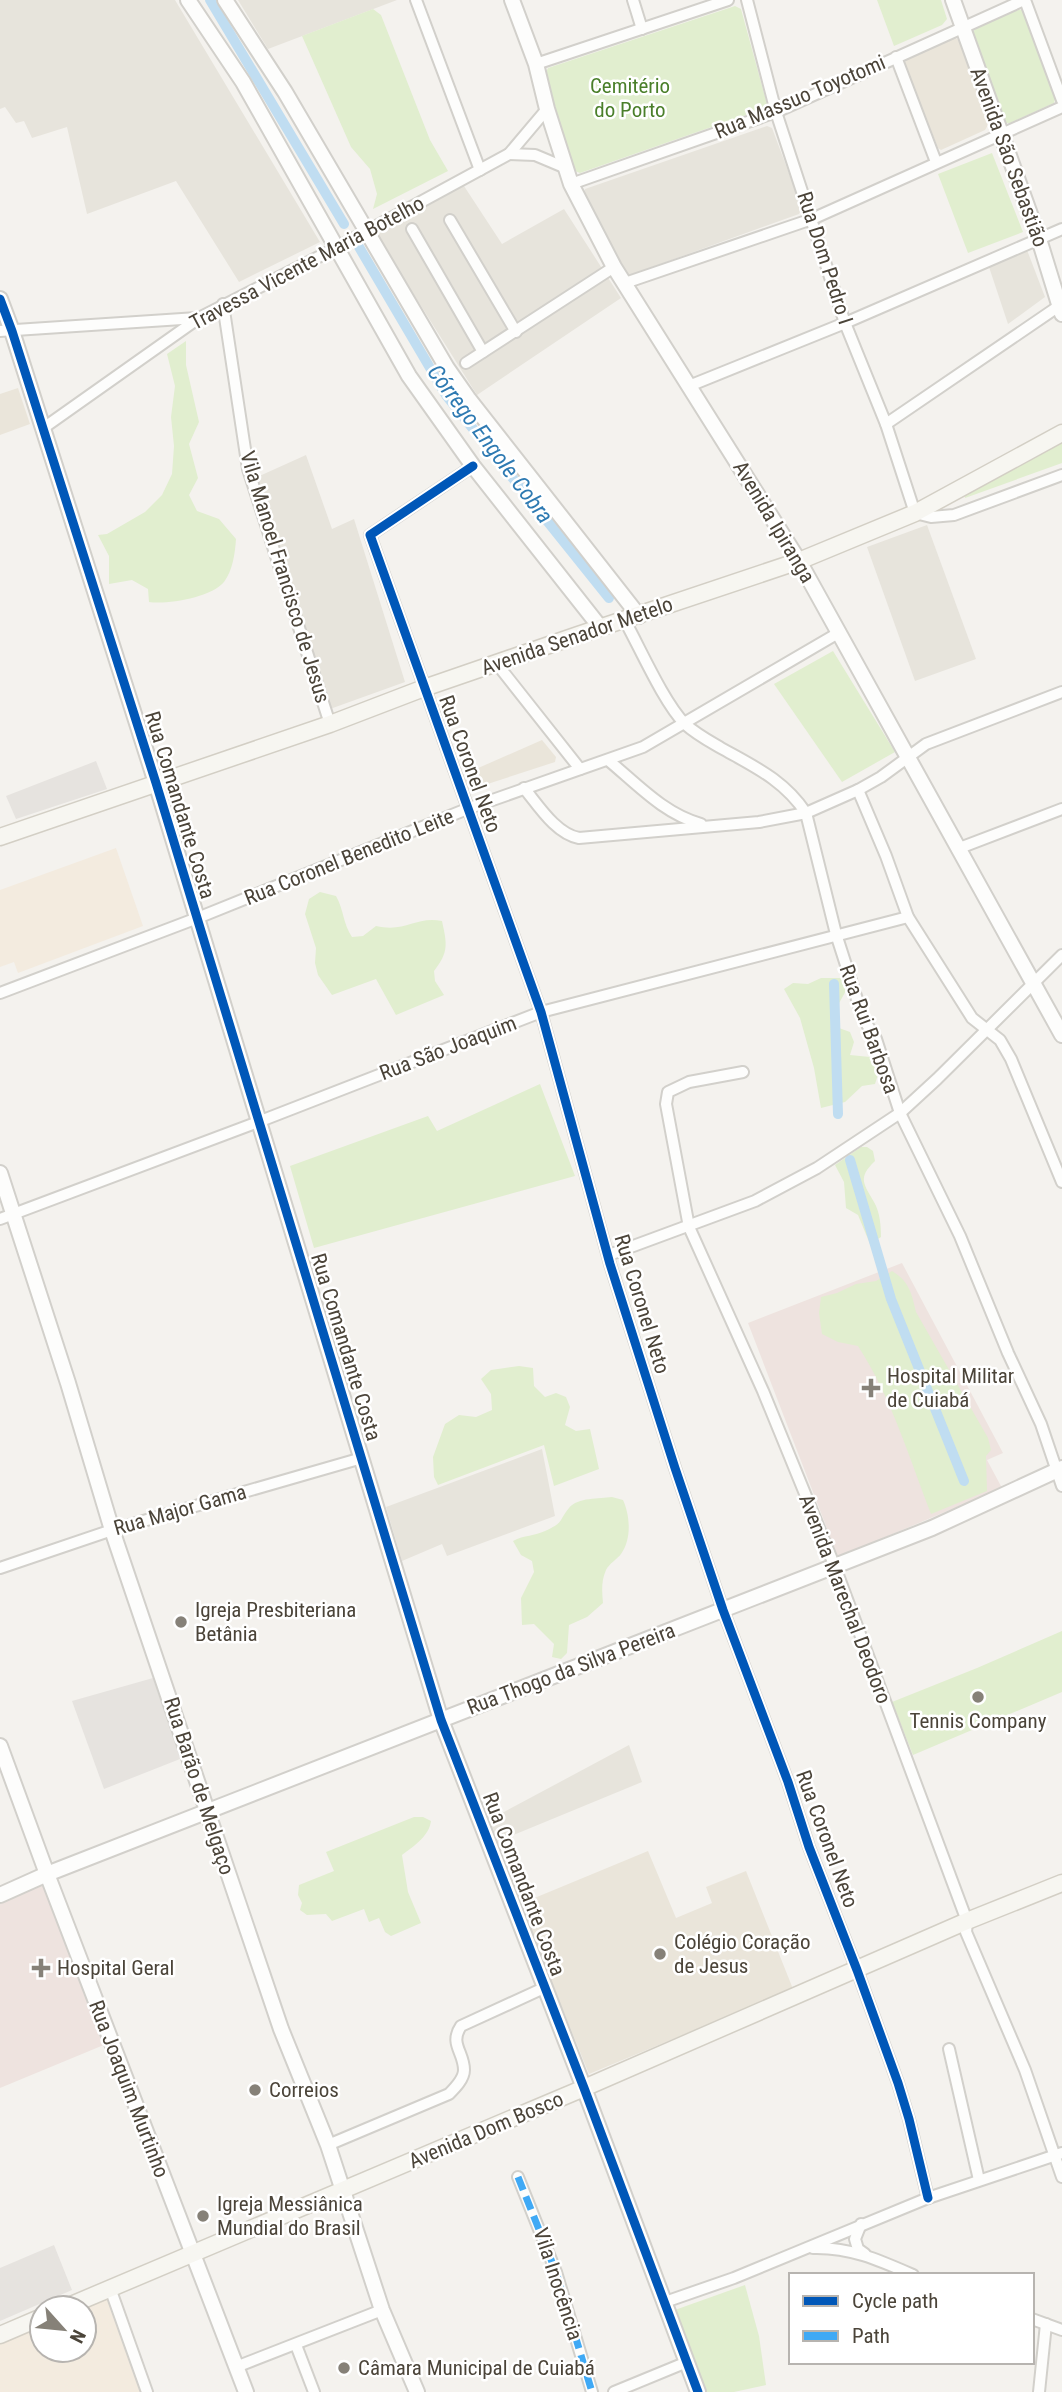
<svg xmlns="http://www.w3.org/2000/svg" width="1062" height="2392" viewBox="0 0 1062 2392" font-family="'Roboto Condensed',sans-serif">
<style>
.residential{fill:#e7e4dc}
.commercial{fill:#f3ebdf}
.education{fill:#eae5da}
.medical{fill:#eee3df}
.green{fill:#e1eecf}
.parking{fill:#e6e3df}
.lines{fill:none;stroke-linecap:round;stroke-linejoin:round}
.canal{stroke:#c0ddf1;stroke-width:10}
.minor-casing{stroke:#d2d0cb;stroke-width:14}
.tertiary-casing{stroke:#d2d0cb;stroke-width:18}
.secondary-casing{stroke:#d3cfc5;stroke-width:19}
.minor{stroke:#fdfdfc;stroke-width:10}
.tertiary{stroke:#fdfdfc;stroke-width:14}
.secondary{stroke:#f7f6f1;stroke-width:16}
.quiet{stroke:#3fa9f5;stroke-width:7;stroke-dasharray:14 7;stroke-linecap:butt}
.cycleway-casing{stroke:#fff;stroke-width:13}
.cycleway{stroke:#0057b8;stroke-width:9}
.poi-dot{fill:#868178;stroke:#fff;stroke-width:2.5}
.labels{text-anchor:middle;dominant-baseline:central;stroke-width:5;stroke-linejoin:round;paint-order:stroke}
.park-label{font-size:21px;fill:#4a7f2a;stroke:#fff}
.street-label{font-size:21px;fill:#4b4439;stroke:#fff}
.poi-label{font-size:21px;fill:#4b4439;stroke:#fff;text-anchor:start}
.water-label{font-size:23px;font-style:italic;fill:#2e7ab2;stroke:#fff}
</style>
<rect width="100%" height="100%" fill="#f4f2ee"/>
<g class="residential">
<path d="M0,0H175L320,242L239,282L176,181L87,214L67,127L32,138L24,121L16,123L5,107L0,109Z"/>
<path d="M238,0H397L268,49Z"/>
<path d="M767,126L772,128L802,208L799,214L627,276L583,197L585,189Z"/>
<path d="M464,186L502,244L564,209L621,298L477,395L377,236L376,231Z"/>
<path d="M1027,250L1045,297L1008,324L989,267Z"/>
<path d="M306,455L332,529L354,519L405,682L330,709L255,478Z"/>
<path d="M927,525L976,659L915,681L867,547Z"/>
<path d="M542,1449L555,1516L447,1556L442,1544L402,1561L386,1507Z"/>
<path d="M629,1745L642,1782L499,1841L489,1820Z"/>
</g>
<g class="commercial">
<path d="M116,848L143,926L18,973L14,962L0,967V890Z"/>
<path d="M108,2297L142,2392H0V2342L42,2325V2350H84V2308Z"/>
</g>
<g class="education">
<path d="M955,38L959,40L988,125L985,130L941,150L938,148L904,64L906,60Z"/>
<path d="M18,388L30,424L0,435V394Z"/>
<path d="M542,740L556,757L555,762L469,790L464,788L460,776Z"/>
<path d="M648,1851L676,1918L712,1903L706,1887L746,1871L793,1989L589,2074L520,1904Z"/>
</g>
<g class="medical">
<path d="M902,1263L1003,1453L987,1460L1002,1488L838,1557L748,1323Z"/>
<path d="M47,1874L111,2042L0,2088V1894Z"/>
</g>
<g class="green">
<path d="M877,0H941L947,19L942,25L894,46Z"/>
<path d="M735,6L741,9L767,104L763,109L580,173L575,171L545,74L548,68Z"/>
<path d="M373,9L381,15L430,140L448,171L373,209L377,194L370,169L351,147L302,36Z"/>
<path d="M1018,10H1023L1055,99L1054,103L1010,123H1005L973,32L976,28Z"/>
<path d="M992,153L1023,232L968,253L938,174Z"/>
<path d="M186,341V365L199,422L189,444L198,478L189,495L197,511L219,519L236,539C235,553 233,570 224,582C212,597 167,605 149,602L148,589L132,580L109,584V556L98,535L107,534L145,512L162,495L172,474L174,446L171,417L175,386L167,354Z"/>
<path d="M1062,442V463L965,498L964,494Z"/>
<path d="M833,651L895,752L842,782L774,684Z"/>
<path d="M320,892L336,896C344,910 343,924 352,937L363,936L376,926C406,933 415,916 442,921C447,944 449,952 434,971L435,981L444,995L396,1015L376,979L332,995L318,975L315,963L316,948L305,914L309,899Z"/>
<path d="M821,978H843L848,987L838,1005L839,1028L850,1032L854,1042L850,1055L870,1057L880,1068L875,1084L862,1086L845,1102L821,1108L814,1068L800,1018L784,989L793,983L808,984Z"/>
<path d="M540,1084L575,1176L314,1248L290,1166L428,1116L437,1131Z"/>
<path d="M861,1147H867L873,1151L875,1161C857,1178 864,1184 874,1202C880,1212 881,1226 881,1237L870,1244L858,1215L846,1208L844,1182L835,1165Z"/>
<path d="M892,1271C909,1281 912,1294 916,1312L988,1438L991,1450L986,1456L987,1491L931,1514C909,1457 891,1397 858,1346L838,1342L822,1334L819,1313L821,1297L837,1293L856,1284L876,1281Z"/>
<path d="M519,1366L533,1368L534,1386L545,1397L556,1393L566,1397L570,1407L565,1425L576,1431L590,1429L599,1469L554,1486L544,1445L438,1485L434,1477L433,1457L445,1424L459,1415L476,1417L492,1410L491,1394L481,1379L491,1370Z"/>
<path d="M612,1497L623,1500C630,1515 632,1539 621,1554C617,1559 609,1564 606,1570C601,1581 602,1592 603,1603L587,1617L569,1625L567,1653L561,1659L552,1657L554,1644L534,1624L522,1625L521,1598L534,1572L532,1561L521,1555L513,1541C524,1535 535,1536 545,1531C565,1522 558,1521 569,1508C578,1497 599,1499 612,1497Z"/>
<path d="M1062,1631V1692L913,1755L892,1702L977,1668Z"/>
<path d="M414,1817H423L431,1821C429,1836 414,1846 402,1855L408,1892L421,1923L391,1936L385,1932L379,1918L369,1922L364,1909L332,1921L326,1914L307,1915L300,1910L302,1903L298,1895L299,1885L334,1871L326,1852Z"/>
<path d="M745,2285L759,2336L766,2385L734,2392H702L672,2311Z"/>
</g>
<g class="parking">
<path d="M96,761L107,789L16,819L6,796Z"/>
<path d="M153,1678L180,1759L104,1789L72,1701Z"/>
<path d="M54,2245L72,2290L0,2321V2268Z"/>
</g>
<g class="lines">
<g class="canal">
<path d="M210,0L344,224"/>
<path d="M359,247L446,395L609,598"/>
<path d="M834,984L838,1114"/>
<path d="M850,1160L891,1299L964,1481"/>
</g>
<g class="minor-casing">
<g id="minor">
<path d="M416,0L480,170"/>
<path d="M633,0L642,29"/>
<path d="M747,0L776,112L845,323L886,424L915,513L931,517L954,515L1062,475"/>
<path d="M1025,0L1062,100"/>
<path d="M896,57L936,162"/>
<path d="M536,64L728,0"/>
<path d="M509,154L535,155L566,168"/>
<path d="M571,184L776,112L1024,0"/>
<path d="M450,220L516,332"/>
<path d="M412,229L483,352"/>
<path d="M625,283L812,219L1062,107"/>
<path d="M223,304L248,469L330,724"/>
<path d="M0,331L197,318"/>
<path d="M466,363L614,267"/>
<path d="M689,386L845,323L1062,229"/>
<path d="M886,424L1062,304"/>
<path d="M42,429L199,318L336,248L509,154L547,109"/>
<path d="M473,466L370,535L541,1012L610,1264L675,1468L723,1610L788,1782L809,1847L857,1970L898,2083L909,2119L928,2198"/>
<path d="M625,621C640,648 664,703 685,724C696,734 709,741 721,748C755,767 784,780 806,813L836,934L863,1018L876,1039L900,1113L960,1236L1008,1353L1041,1424L1062,1486"/>
<path d="M497,664L580,769"/>
<path d="M608,760C637,784 664,814 701,824"/>
<path d="M524,788C538,805 556,834 579,838L759,822L806,813L858,790L881,777L926,744L1062,692"/>
<path d="M858,790L886,856L908,917L972,1018L1000,1040L1011,1059L1062,1182"/>
<path d="M957,849L1062,809"/>
<path d="M0,993L200,917L467,809L643,747L840,632"/>
<path d="M743,1072L689,1082L668,1092L666,1104L689,1227L763,1391L835,1567L967,1921L966,1932L1025,2070L1062,2177"/>
<path d="M0,1219L258,1122L541,1012L908,917"/>
<path d="M609,1255L755,1201L817,1168L900,1113L937,1079L1062,955"/>
<path d="M0,1568L112,1530L362,1458"/>
<path d="M949,2049L979,2180"/>
<path d="M328,2145L449,2094C455,2088 464,2079 464,2070C464,2052 449,2044 461,2026L546,1987"/>
<path d="M518,2177L556,2272L592,2392"/>
<path d="M861,2224L855,2239L858,2249L865,2254"/>
<path d="M813,2248C850,2247 879,2260 913,2275"/>
<path d="M110,2288L147,2392"/>
<path d="M665,2302L734,2278L928,2198L1062,2153"/>
<path d="M1032,2319L1062,2330"/>
<path d="M296,2345L314,2392"/>
<path d="M236,2367L382,2310"/>
<path d="M614,2392L687,2362"/>
<path d="M1039,2392L1046,2324"/>
</g>
</g>
<g class="tertiary-casing">
<g id="tertiary">
<path d="M188,0L243,82L409,376L473,466L600,627"/>
<path d="M225,0L285,92L447,368L468,398L639,616"/>
<path d="M512,0L536,64L547,109L571,184L614,267L799,561L1062,1035"/>
<path d="M953,0L1039,239L1062,314"/>
<path d="M0,299L12,331L156,783L441,1720L584,2088L698,2392"/>
<path d="M0,1173L68,1383L112,1530L281,2029L328,2145L382,2310L417,2392"/>
<path d="M0,1746L47,1874L246,2392"/>
<path d="M0,1895L47,1874L932,1528L1062,1468"/>
</g>
</g>
<g class="secondary-casing">
<g id="secondary">
<path d="M0,837L330,724L424,688L578,635L799,561L915,513L1062,433"/>
<path d="M64,2308L584,2088L967,1921L1062,1883"/>
<path d="M0,2335L42,2317"/>
</g>
</g>
<use href="#minor" class="minor"/>
<use href="#tertiary" class="tertiary"/>
<use href="#secondary" class="secondary"/>
<path class="quiet" d="M518,2177L556,2272L592,2392"/>
<g class="cycleway-casing">
<g id="cycleway">
<path d="M0,299L12,331L156,783L441,1720L584,2088L698,2392"/>
<path d="M473,466L370,535L541,1012L610,1264L675,1468L723,1610L788,1782L809,1847L857,1970L898,2083L909,2119L928,2198"/>
</g>
</g>
<use href="#cycleway" class="cycleway"/>
</g>
<g class="poi-dot">
<path d="M867.5 1377.5h7v7h7v7h-7v7h-7v-7h-7v-7h7z"/>
<circle cx="181" cy="1622" r="7"/>
<circle cx="978" cy="1697" r="7"/>
<circle cx="660" cy="1954" r="7"/>
<path d="M37.5 1957.5h7v7h7v7h-7v7h-7v-7h-7v-7h7z"/>
<circle cx="255" cy="2090" r="7"/>
<circle cx="203" cy="2216" r="7"/>
<circle cx="344" cy="2368" r="7"/>
</g>
<g class="labels">
<g class="park-label">
<text x="630" y="86">Cemitério<tspan x="630" dy="24">do Porto</tspan></text>
</g>
<g class="street-label">
<text transform="translate(800 97) rotate(-23)">Rua Massuo Toyotomi</text>
<text transform="translate(1009 157) rotate(70)">Avenida São Sebastião</text>
<text transform="translate(825 258) rotate(72)">Rua Dom Pedro I</text>
<text transform="translate(307 263) rotate(-28)">Travessa Vicente Maria Botelho</text>
<text transform="translate(774 522) rotate(59)">Avenida Ipiranga</text>
<text transform="translate(285 577) rotate(73)">Vila Manoel Francisco de Jesus</text>
<text transform="translate(577 636) rotate(-19)">Avenida Senador Metelo</text>
<text transform="translate(470 764) rotate(70)">Rua Coronel Neto</text>
<text transform="translate(180 805) rotate(73)">Rua Comandante Costa</text>
<text transform="translate(349 857) rotate(-22)">Rua Coronel Benedito Leite</text>
<text transform="translate(869 1029) rotate(70)">Rua Rui Barbosa</text>
<text transform="translate(448 1048) rotate(-21)">Rua São Joaquim</text>
<text transform="translate(642 1304) rotate(73)">Rua Coronel Neto</text>
<text transform="translate(346 1347) rotate(73)">Rua Comandante Costa</text>
<text transform="translate(180 1510) rotate(-16)">Rua Major Gama</text>
<text transform="translate(845 1599) rotate(69)">Avenida Marechal Deodoro</text>
<text transform="translate(571 1669) rotate(-21)">Rua Thogo da Silva Pereira</text>
<text transform="translate(199 1786) rotate(72)">Rua Barão de Melgaço</text>
<text transform="translate(827 1839) rotate(70)">Rua Coronel Neto</text>
<text transform="translate(524 1884) rotate(69)">Rua Comandante Costa</text>
<text transform="translate(129 2089) rotate(69)">Rua Joaquim Murtinho</text>
<text transform="translate(486 2130) rotate(-23)">Avenida Dom Bosco</text>
<text transform="translate(558 2284) rotate(72)">Vila Inocência</text>
</g>
<g class="poi-label">
<text x="887" y="1376">Hospital Militar<tspan x="887" dy="24">de Cuiabá</tspan></text>
<text x="195" y="1610">Igreja Presbiteriana<tspan x="195" dy="24">Betânia</tspan></text>
<text x="978" y="1721" text-anchor="middle">Tennis Company</text>
<text x="674" y="1942">Colégio Coração<tspan x="674" dy="24">de Jesus</tspan></text>
<text x="57" y="1968">Hospital Geral</text>
<text x="269" y="2090">Correios</text>
<text x="217" y="2204">Igreja Messiânica<tspan x="217" dy="24">Mundial do Brasil</tspan></text>
<text x="358" y="2368">Câmara Municipal de Cuiabá</text>
</g>
<g class="water-label">
<text transform="translate(490 444) rotate(53)">Córrego Engole Cobra</text>
</g>
</g>
<rect x="789" y="2273" width="245" height="91" fill="#ffffff" stroke="#b7b4b0" stroke-width="2"/>
<rect x="803" y="2296" width="35" height="10" fill="#0057b8" stroke="#b7b4b0" stroke-width="2"/>
<text x="852" y="2308" font-size="21" fill="#4b4439">Cycle path</text>
<rect x="803" y="2331" width="35" height="10" fill="#3fa9f5" stroke="#b7b4b0" stroke-width="2"/>
<text x="852" y="2343" font-size="21" fill="#4b4439">Path</text>
<g transform="translate(63 2329) rotate(117)"><circle r="33" fill="#ffffff" stroke="#b7b4b0" stroke-width="2"/>
<path d="M0-5L12 26L0 18L-12 26Z" fill="#868178"/>
<text y="-10" font-size="19" font-weight="bold" text-anchor="middle" fill="#4b4439">N</text>
</g>
</svg>
